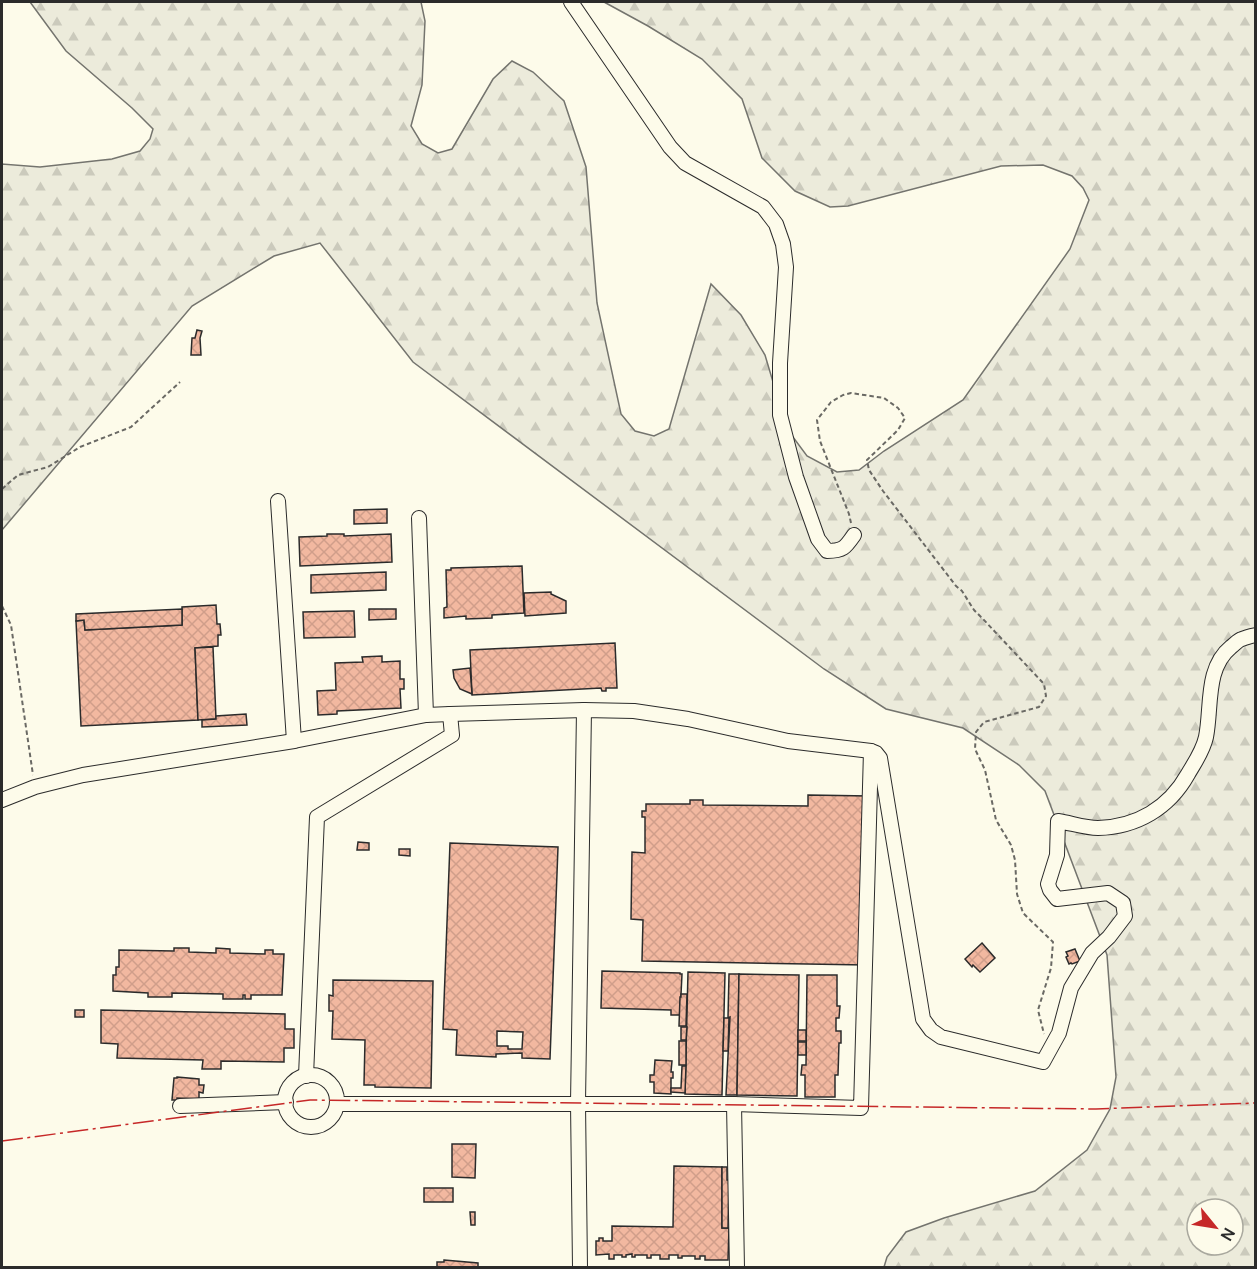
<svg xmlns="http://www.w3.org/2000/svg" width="1257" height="1269" viewBox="0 0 1257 1269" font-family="Manrope,sans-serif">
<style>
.forest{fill:url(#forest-firs);stroke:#74746e;stroke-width:1.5;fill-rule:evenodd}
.building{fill:url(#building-cross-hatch);stroke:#2b2b2b;stroke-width:1.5;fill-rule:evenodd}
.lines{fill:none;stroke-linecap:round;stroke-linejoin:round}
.minor-casing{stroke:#2b2b2b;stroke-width:16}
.path{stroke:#6a6964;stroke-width:2;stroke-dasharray:4.5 3;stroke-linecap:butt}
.minor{stroke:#fdfbea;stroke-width:14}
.power{stroke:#c62828;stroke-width:1.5;stroke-dasharray:21 4.5 3 4.5;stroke-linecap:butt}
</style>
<defs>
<pattern id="forest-firs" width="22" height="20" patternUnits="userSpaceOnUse" patternTransform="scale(1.5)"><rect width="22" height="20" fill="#ecebdb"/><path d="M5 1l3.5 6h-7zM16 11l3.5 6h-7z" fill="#cbcabc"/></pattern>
<pattern id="building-cross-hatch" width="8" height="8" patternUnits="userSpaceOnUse" patternTransform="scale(1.5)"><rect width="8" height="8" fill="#f2b8a0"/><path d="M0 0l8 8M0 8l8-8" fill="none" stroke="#d09e8a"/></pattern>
</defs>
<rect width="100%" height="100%" fill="#fdfbea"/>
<path class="forest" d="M30,2H421L425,21L422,85L411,126L422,144L438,153L452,149L493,79L512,61L533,72L564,101L586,167L597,303L621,414L635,431L654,436L669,429L711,284L741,315L765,355L787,429L807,456L837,472L859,470L884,451L963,400L1070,249L1089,200L1083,188L1072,176L1043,165L1001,166L848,206L830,207L795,191L762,158L742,99L702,59L648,26L604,2H1255V1267H884L887,1257L906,1232L944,1218L1035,1191L1087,1150L1110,1109L1116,1077L1107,955L1045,791L1019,765L963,728L886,709L824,669L413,362L320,243L274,256L192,306L2,530V164L40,167L112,159L140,151L150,139L153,129L132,108L66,51ZM1197,1209H1233V1245H1197Z"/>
<g class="building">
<path d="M197,330L202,331L200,338L201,355H191L192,338H195Z"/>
<path d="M387,509V523L354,524V510Z"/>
<path d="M327,534H344V536L391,534L392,562L300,566L299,537L327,536Z"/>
<path d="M522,566L524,613L492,615V618L466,619V616L444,618V608L447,607L446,570H451V568Z"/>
<path d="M386,572V590L311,593V575Z"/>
<path d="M551,592V594L566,601V613L525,616L524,593Z"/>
<path d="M216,605L217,624H220L221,635H218V646L195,648L198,720L81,726L76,621L84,620L85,630L182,625V607Z"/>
<path d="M182,609V625L85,630L84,620L76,621V614Z"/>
<path d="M369,609H396V619L369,620Z"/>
<path d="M347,611H354L355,637L304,638L303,612Z"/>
<path d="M615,643L617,688H606V691H602L601,688L472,695L470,650Z"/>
<path d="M213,647L216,719L198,720L195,648Z"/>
<path d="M382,656V662L400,661V679H404V689H400L401,708L337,711V714L318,715L317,691L336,690L335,663L363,662L362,657Z"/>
<path d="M470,668L472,694L460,689L454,678L453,670Z"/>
<path d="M246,714L247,725L202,727V720L216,719V716Z"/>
<path d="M808,795L869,796L866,965L642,961L643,920L631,919L632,852L645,853V817H642V811H646V804H690V800H703V805L808,806Z"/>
<path d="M358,842L369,843V850H357Z"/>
<path d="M450,843L558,847L550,1059L522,1058V1053L496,1054V1057L456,1055L457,1030L443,1029ZM497,1031L523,1032L522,1049H508V1046H497Z"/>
<path d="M399,849H410V856L399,855Z"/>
<path d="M982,943L995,958L980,972L973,965L972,967L965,959Z"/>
<path d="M174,948H189V952L216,953V948L230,949V953L265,954V950H273V954H284L282,995H251V999H245V995H243V999H223V994L172,993V997H148V993L113,991V975H116V967H119V950L174,951Z"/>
<path d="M1075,949L1080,961L1072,964L1071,963L1069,964L1066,957L1068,956L1066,952Z"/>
<path d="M602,971L680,973V974H682L680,1015H671V1010L601,1008Z"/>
<path d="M688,972L725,973L722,1095L685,1094Z"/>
<path d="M729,974H739L737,1095H726L730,1017L728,1018Z"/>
<path d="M739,974L799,975L797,1096L737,1095Z"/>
<path d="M807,975H837V1006H840L839,1018H836V1031H841V1043H839L838,1075H835V1097H805V1075H801L802,1065H806Z"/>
<path d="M333,980L433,981L431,1088L375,1087V1085H364L365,1040L332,1039L333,1011H329V995L333,996Z"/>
<path d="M681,994H687L686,1026H679L680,997H681Z"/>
<rect x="75" y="1010" width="9" height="7"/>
<path d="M101,1010L285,1014V1029H294V1048H284V1062L221,1061V1069H202L203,1060L117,1058L118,1044L101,1043Z"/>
<path d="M724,1018H729L728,1051H723Z"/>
<path d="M681,1027H687L686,1040H681Z"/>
<rect x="798" y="1030" width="8" height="11"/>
<rect x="679" y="1041" width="7" height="24"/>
<rect x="798" y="1042" width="8" height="13"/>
<path d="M655,1060L672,1061L671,1072H673V1078H671V1094L654,1093V1082H650V1075H654Z"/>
<path d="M682,1066H686L685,1093L671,1092V1088H681Z"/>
<path d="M177,1077L199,1079V1085H204L203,1093L199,1092V1099L177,1098V1100H172L174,1078H177Z"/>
<path d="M452,1144H476L475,1178L452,1177Z"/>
<path d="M674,1166L722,1167V1228H729L728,1260H705V1256H700V1259H695V1256H682V1258H678V1255H669V1259H660V1255H651V1258H647V1255H635V1257H632V1254L626,1255V1257H622V1255H614V1259H609V1254L596,1255V1241H599V1238H603V1241H612V1226L673,1227Z"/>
<path d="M722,1167H727V1180H729L728,1228H722Z"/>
<rect x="424" y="1188" width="29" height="14"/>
<path d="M470,1212H475V1225H471Z"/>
<path d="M444,1260L478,1263V1268H437V1262H444Z"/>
</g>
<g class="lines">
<g class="minor-casing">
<g id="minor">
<path d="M571,2L670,147L685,163L763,207L776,224L783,244L786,267L780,363V415L796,477L818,539L827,551C843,551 845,548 854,535"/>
<path d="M278,501L294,741"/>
<path d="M419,518L426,715"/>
<path d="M2,800L35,787L83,775L294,741L426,715L450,714L584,710L634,711L688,719L788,741L871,751L876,753L880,758L923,1019L931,1030L941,1037L1043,1062L1059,1033L1071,988L1092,953L1109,937L1125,916L1123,903L1108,893L1057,899L1050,890L1048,884L1057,855L1058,821C1071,823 1085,828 1098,828C1137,827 1169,808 1188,774C1195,762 1203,751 1206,737C1212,707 1205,668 1231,647C1235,644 1238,640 1242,639C1246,637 1251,636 1256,635"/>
<circle cx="311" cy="1101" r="26"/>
<path d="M306,1076L317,817L452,735L450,714"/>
<path d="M337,1104H734L861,1108L871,751"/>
<path d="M734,1104L737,1268"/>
<path d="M180,1106L286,1102"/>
<path d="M580,1268L578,1103L584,710"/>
</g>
</g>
<g class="path">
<path d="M2,489L18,475L48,467L80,447L131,427L180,382"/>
<path d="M851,523L849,514L820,441L817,420L831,402L843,395L851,393L884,398L898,408L905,418L898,430L867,460L869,470L883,491L956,586L962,591L974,610L983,619L1044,684L1046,696L1039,707L984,722L976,732L975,749L985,770L996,820L1011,845L1015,860L1017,894L1023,913L1053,942L1051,968L1038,1010L1044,1034"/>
<path d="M2,606L11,625L33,775"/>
</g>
<use href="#minor" class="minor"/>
<path class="power" d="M2,1141L310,1100L1096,1109L1256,1103"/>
</g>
<rect width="1257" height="1269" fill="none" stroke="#2b2b2b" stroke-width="6"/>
<g transform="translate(1215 1227) rotate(120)"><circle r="28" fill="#fdfbea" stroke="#a9a89e" stroke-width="1.5"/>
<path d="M0-4.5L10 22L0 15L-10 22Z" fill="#c62828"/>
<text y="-9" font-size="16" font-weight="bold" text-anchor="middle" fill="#2b2b2b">N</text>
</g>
</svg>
